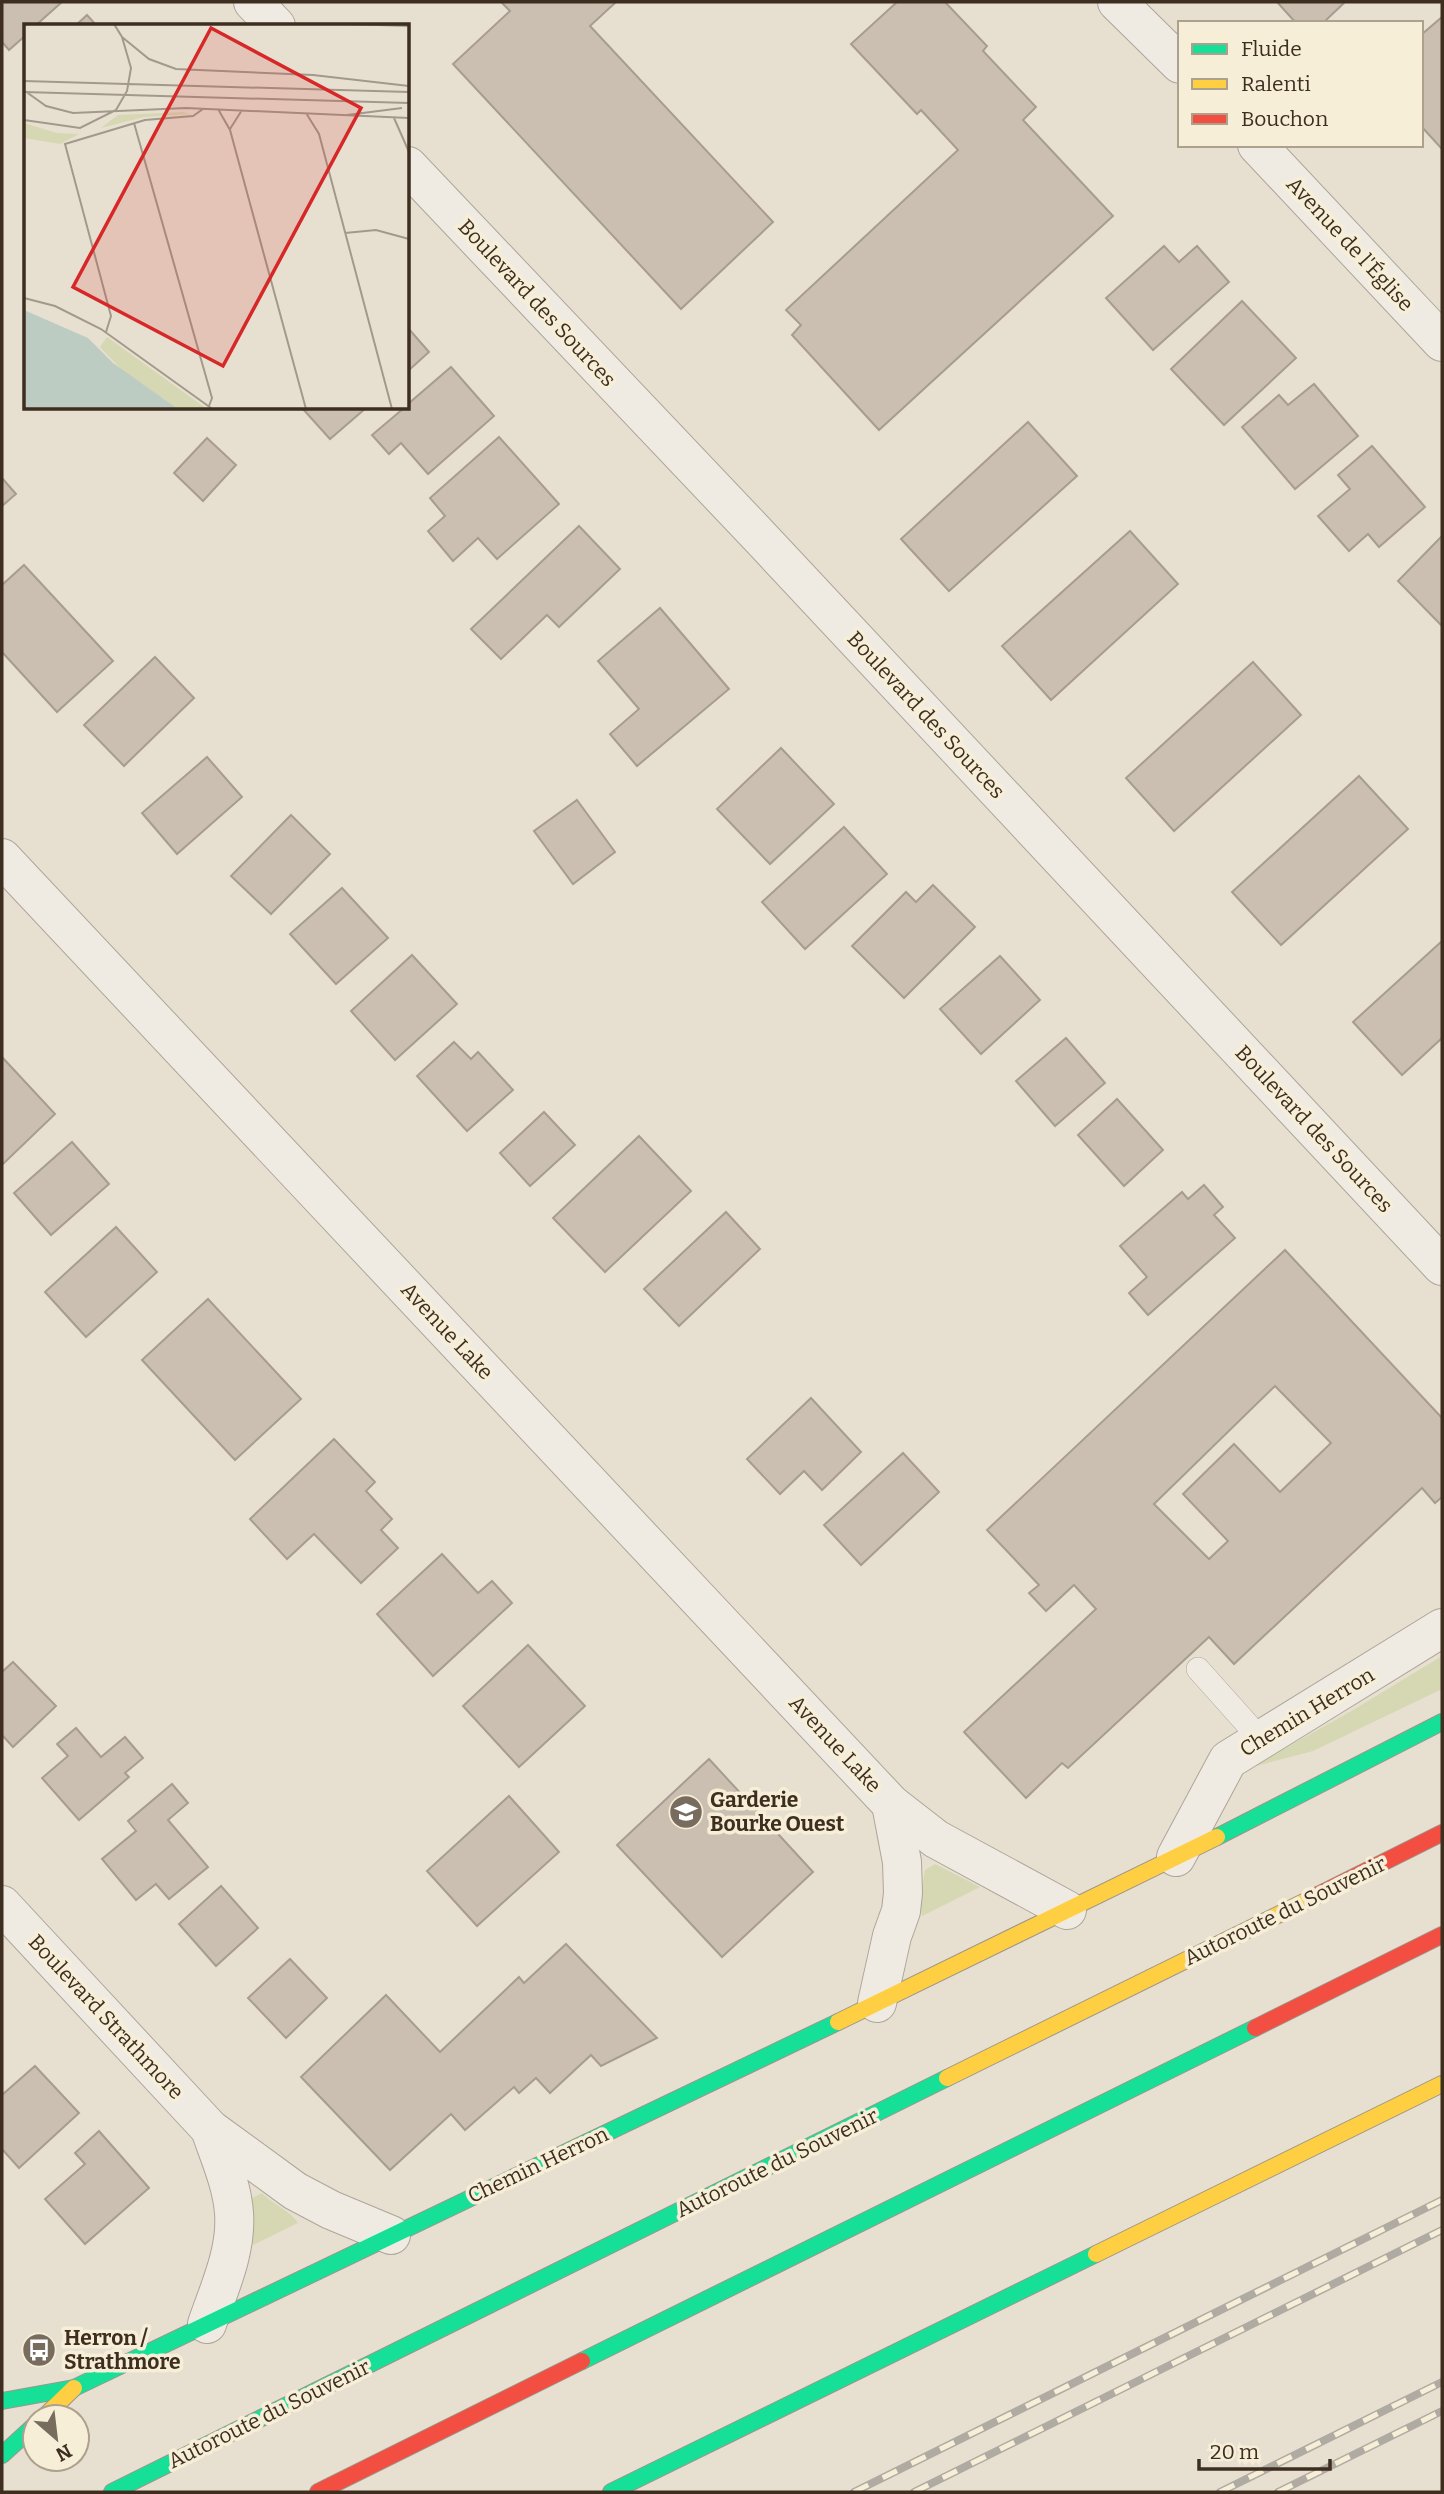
<svg xmlns="http://www.w3.org/2000/svg" width="1444" height="2494" viewBox="0 0 1444 2494" font-family="Bitter,serif">
<style>
.green{fill:#d6d7b3}
.building{fill:#cbbfb2;stroke:#a89c90;stroke-width:2;fill-rule:evenodd}
.lines{fill:none;stroke-linecap:round;stroke-linejoin:round}
.lane-casing{stroke:#ada599;stroke-width:24}
.street-casing{stroke:#ada599;stroke-width:40}
.fast-casing{stroke:#9c958a;stroke-width:18}
.slow-casing{stroke:#9c958a;stroke-width:18}
.jam-casing{stroke:#9c958a;stroke-width:18}
.lane{stroke:#efebe3;stroke-width:23}
.street{stroke:#efebe3;stroke-width:38}
.fast{stroke:#16e098;stroke-width:16}
.slow{stroke:#ffcf43;stroke-width:16}
.jam{stroke:#f24e42;stroke-width:16}
.rail-casing{stroke:#afaaa2;stroke-width:8}
.rail{stroke:#f7eed8;stroke-width:5;stroke-dasharray:16;stroke-linecap:butt}
.labels{text-anchor:middle;dominant-baseline:central;stroke-width:7;stroke-linejoin:round;paint-order:stroke}
.street-label{font-size:21px;fill:#3d2e20;stroke:#f7eed8}
.poi-label{font-size:21px;font-weight:bold;fill:#3d2e20;stroke:#f7eed8;text-anchor:start}
.inset-road{fill:none;stroke:#a3998a;stroke-width:2}
.view{fill:#d62828;fill-opacity:0.15;stroke:#d62828;stroke-width:3.5}
.inset-edge{fill:none;stroke:#3d2e20;stroke-width:3.5}
</style>
<rect width="100%" height="100%" fill="#e7e0d1"/>
<g class="green">
<path d="M1442,1656V1689L1313,1751L1252,1767L1353,1710Z"/>
<path d="M935,1864L980,1887L922,1916L920,1901L925,1870Z"/>
<path d="M262,2193C272,2204 291,2211 298,2223L253,2245C249,2230 255,2214 252,2198Z"/>
</g>
<g class="building">
<path d="M2,2H62L35,26H26V35L9,50L2,42Z"/>
<path d="M501,2H616L590,26L773,222L681,309L453,64L510,11Z"/>
<path d="M897,2H945L987,46L983,51L1036,107L1023,120L1113,216L879,430L792,335L801,325L786,310L958,150L921,110L917,114L851,44Z"/>
<path d="M1277,2H1345L1323,23H1296Z"/>
<path d="M87,15L97,26H75Z"/>
<path d="M1442,17V146L1441,148L1421,126V35Z"/>
<path d="M1164,246L1179,262L1197,246L1229,282L1153,350L1106,298Z"/>
<path d="M1242,301L1296,358L1224,425L1171,369Z"/>
<path d="M408,328L429,352L408,371Z"/>
<path d="M451,367L494,416L428,474L401,443L389,454L372,435L404,408H408V404Z"/>
<path d="M1314,384L1358,436L1295,489L1242,427L1279,395L1288,405Z"/>
<path d="M302,408H366L330,439Z"/>
<path d="M1028,422L1077,476L949,591L901,539Z"/>
<path d="M499,437L559,504L497,559L478,538L453,561L428,531L445,516L430,498Z"/>
<path d="M207,438L236,465L203,501L174,473Z"/>
<path d="M1372,446L1425,507L1379,547L1368,534L1349,551L1318,516L1350,489L1338,475Z"/>
<path d="M2,478L16,494L2,506Z"/>
<path d="M579,526L620,569L559,627L547,615L501,659L471,629Z"/>
<path d="M1130,531L1178,584L1051,700L1002,646Z"/>
<path d="M1442,536V626L1398,581Z"/>
<path d="M24,565L113,661L57,712L2,652V585Z"/>
<path d="M660,608L729,689L637,766L610,734L639,709L598,661Z"/>
<path d="M155,657L194,698L124,766L84,725Z"/>
<path d="M1253,662L1301,715L1174,831L1126,778Z"/>
<path d="M781,748L834,804L770,864L717,809Z"/>
<path d="M207,757L242,797L177,854L142,813Z"/>
<path d="M1359,776L1408,829L1281,945L1232,892Z"/>
<path d="M577,800L615,852L573,884L534,831Z"/>
<path d="M291,815L330,854L271,914L231,876Z"/>
<path d="M844,827L887,874L805,949L762,902Z"/>
<path d="M933,885L975,927L904,998L852,946L906,892L916,902Z"/>
<path d="M342,888L388,938L336,984L290,934Z"/>
<path d="M1442,941V1038L1402,1075L1353,1022Z"/>
<path d="M412,955L457,1004L395,1060L351,1011Z"/>
<path d="M1000,956L1040,1000L981,1054L940,1009Z"/>
<path d="M1066,1038L1105,1083L1055,1126L1016,1081Z"/>
<path d="M454,1042L471,1059L478,1052L513,1090L467,1131L417,1076Z"/>
<path d="M2,1057L55,1114L2,1165Z"/>
<path d="M1117,1099L1163,1150L1124,1186L1078,1135Z"/>
<path d="M544,1112L575,1145L530,1186L500,1153Z"/>
<path d="M639,1136L691,1191L605,1272L553,1218Z"/>
<path d="M72,1142L109,1184L51,1235L14,1193Z"/>
<path d="M1204,1185L1223,1207L1214,1215L1235,1238L1148,1315L1129,1293L1147,1277L1120,1246L1182,1192L1188,1199Z"/>
<path d="M726,1212L760,1249L679,1326L644,1289Z"/>
<path d="M116,1227L157,1272L86,1337L45,1292Z"/>
<path d="M1285,1250L1442,1418V1497L1435,1503L1422,1488L1234,1664L1209,1637L1068,1768L1062,1763L1026,1798L964,1732L1096,1609L1074,1585L1046,1611L1029,1593L1039,1585L987,1530ZM1275,1386L1331,1443L1280,1492L1234,1444L1183,1494L1228,1541L1209,1559L1154,1504Z"/>
<path d="M208,1299L301,1399L235,1460L142,1360Z"/>
<path d="M811,1398L861,1452L822,1490L804,1471L780,1494L747,1459Z"/>
<path d="M334,1439L375,1482L366,1491L392,1519L381,1530L398,1548L361,1583L314,1534L287,1559L250,1519Z"/>
<path d="M903,1453L939,1492L861,1565L824,1525Z"/>
<path d="M442,1554L478,1593L492,1581L512,1603L433,1676L377,1614Z"/>
<path d="M528,1645L585,1706L519,1767L463,1706Z"/>
<path d="M13,1662L56,1706L13,1747L2,1735V1672Z"/>
<path d="M76,1728L101,1757L125,1737L143,1758L125,1773L129,1777L79,1820L42,1778L68,1756L57,1744Z"/>
<path d="M709,1759L813,1872L722,1957L617,1845Z"/>
<path d="M172,1784L188,1803L168,1820L208,1867L169,1899L156,1884L136,1900L102,1859L136,1831L128,1821Z"/>
<path d="M509,1796L559,1852L477,1926L427,1871Z"/>
<path d="M221,1886L258,1928L216,1966L179,1924Z"/>
<path d="M566,1944L657,2038L601,2066L591,2055L550,2093L536,2078L519,2093L514,2087L465,2130L451,2114L390,2170L301,2077L386,1995L440,2052L519,1977L524,1983Z"/>
<path d="M290,1959L327,1998L286,2038L248,1998Z"/>
<path d="M35,2066L79,2113L19,2168L2,2149V2095Z"/>
<path d="M99,2131L149,2188L85,2244L45,2199L85,2164L75,2153Z"/>
</g>
<g class="lines">
<g class="lane-casing">
<path id="lane" d="M1198,1669L1248,1725L1259,1742"/>
</g>
<g class="street-casing">
<g id="street">
<path d="M253,2L276,26"/>
<path d="M1117,2L1180,64"/>
<path d="M1257,145L1442,342"/>
<path d="M408,166L760,537L1442,1266"/>
<path d="M2,858L891,1804L936,1839L1067,1910"/>
<path d="M1176,1857L1228,1760L1442,1628"/>
<path d="M2,1905L210,2129L295,2191L331,2210L391,2235"/>
<path d="M877,2003L892,1936L901,1911L903,1893L902,1862L891,1804"/>
<path d="M207,2324C219,2289 237,2251 234,2213C232,2184 219,2156 210,2129"/>
</g>
</g>
<g class="fast-casing">
<g id="fast">
<path d="M1217,1837L1442,1722"/>
<path d="M582,2361L1255,2028"/>
<path d="M2,2401L74,2388L838,2022"/>
<path d="M2,2455L35,2425"/>
<path d="M112,2492L947,2078"/>
<path d="M611,2492L1096,2254"/>
</g>
</g>
<g class="slow-casing">
<g id="slow">
<path d="M838,2022L1217,1837"/>
<path d="M947,2078L1318,1895"/>
<path d="M1096,2254L1442,2084"/>
<path d="M44,2417L74,2388"/>
</g>
</g>
<g class="jam-casing">
<g id="jam">
<path d="M1318,1895L1442,1833"/>
<path d="M1255,2028L1442,1935"/>
<path d="M318,2492L582,2361"/>
</g>
</g>
<use href="#lane" class="lane"/>
<use href="#street" class="street"/>
<use href="#fast" class="fast"/>
<use href="#slow" class="slow"/>
<use href="#jam" class="jam"/>
<g class="rail-casing">
<g id="rail">
<path d="M854,2492L1442,2200"/>
<path d="M914,2492L1442,2230"/>
<path d="M1220,2492L1442,2382"/>
<path d="M1278,2492L1442,2411"/>
</g>
</g>
<use href="#rail" class="rail"/>
</g>
<defs>
<g id="school-disc" transform="scale(1.75)"><circle r="9.5" fill="#786c5e" stroke="#f7eed8"/><path d="M0-5L7-2L0 1L-7-2ZM-4 1L0 2.5L4 1V4Q0 6-4 4Z" fill="#fff"/></g>
<g id="bus-disc" transform="scale(1.75)"><circle r="9.5" fill="#786c5e" stroke="#f7eed8"/><path d="M-5-6H5V4H4V6H2V4H-2V6H-4V4H-5ZM-3.5-4V0h7V-4ZM-3.5 1.2v1.5H-2V1.2ZM2 1.2v1.5H3.5V1.2Z" fill="#fff"/></g>
</defs>
<g fill-rule="evenodd">
<use href="#school-disc" x="686" y="1812"/>
<use href="#bus-disc" x="39" y="2350"/>
</g>
<g class="labels">
<g class="street-label">
<text transform="translate(1350 244) rotate(47)">Avenue de l'Église</text>
<text transform="translate(537 303) rotate(47)">Boulevard des Sources</text>
<text transform="translate(926 715) rotate(47)">Boulevard des Sources</text>
<text transform="translate(1314 1129) rotate(47)">Boulevard des Sources</text>
<text transform="translate(447 1331) rotate(47)">Avenue Lake</text>
<text transform="translate(1307 1712) rotate(-31)">Chemin Herron</text>
<text transform="translate(835 1744) rotate(47)">Avenue Lake</text>
<text transform="translate(1285 1911) rotate(-26)">Autoroute du Souvenir</text>
<text transform="translate(106 2017) rotate(47)">Boulevard Strathmore</text>
<text transform="translate(777 2163) rotate(-26)">Autoroute du Souvenir</text>
<text transform="translate(538 2165) rotate(-25)">Chemin Herron</text>
<text transform="translate(269 2414) rotate(-26)">Autoroute du Souvenir</text>
</g>
<g class="poi-label">
<text x="710" y="1800">Garderie<tspan x="710" dy="24">Bourke Ouest</tspan></text>
<text x="64" y="2338">Herron /<tspan x="64" dy="24">Strathmore</tspan></text>
</g>
</g>
<g transform="translate(24 24)">
<rect width="385" height="385" fill="#e7e0d1"/>
<path d="M159,88L167,90L120,93L77,104L94,91ZM0,99L33,109L55,110L36,120L0,114ZM83,313L183,385H154L97,345L76,323Z" fill="#d6d7b3"/>
<path d="M0,286L64,314L89,339L154,385H0Z" fill="#bcccc2"/>
<path class="inset-road" d="M323,0L385,2M98,13L125,35L152,45L289,51L385,62M0,57L385,68M1,67L22,82L49,89L162,84L385,94M0,68L385,79M194,85L206,106L282,385M282,89L295,110L368,385M323,91L378,84M370,94L385,128M0,96L56,104L92,86L103,67L107,44L98,13L90,0M110,99L188,374L185,382M206,105L218,86M321,209L352,206L385,215M0,274L31,282L77,305L187,384M82,308L87,292L41,120L121,96L169,92L179,85"/>
<path class="view" d="M187,4L337,84L199,342L49,263Z"/>
<rect width="385" height="385" class="inset-edge"/>
</g>
<rect width="1444" height="2494" fill="none" stroke="#3d2e20" stroke-width="7"/>
<rect x="1178" y="21" width="245" height="126" fill="#f7eed8" stroke="#ada18e" stroke-width="2"/>
<rect x="1192" y="44" width="35" height="10" fill="#16e098" stroke="#ada18e" stroke-width="2"/>
<text x="1241" y="56" font-size="21" fill="#3d2e20">Fluide</text>
<rect x="1192" y="79" width="35" height="10" fill="#ffcf43" stroke="#ada18e" stroke-width="2"/>
<text x="1241" y="91" font-size="21" fill="#3d2e20">Ralenti</text>
<rect x="1192" y="114" width="35" height="10" fill="#f24e42" stroke="#ada18e" stroke-width="2"/>
<text x="1241" y="126" font-size="21" fill="#3d2e20">Bouchon</text>
<g transform="translate(56 2438) rotate(152)"><circle r="33" fill="#f7eed8" stroke="#ada18e" stroke-width="2"/>
<path d="M0-5L12 26L0 18L-12 26Z" fill="#786c5e"/>
<text y="-10" font-size="19" font-weight="bold" text-anchor="middle" fill="#3d2e20">N</text>
</g>
<path d="M1199 2459v10h131v-10" fill="none" stroke="#3d2e20" stroke-width="3.5"/>
<text x="1210" y="2459" font-size="21" fill="#3d2e20" stroke="#f7eed8" stroke-width="5" paint-order="stroke">20 m</text>
</svg>
